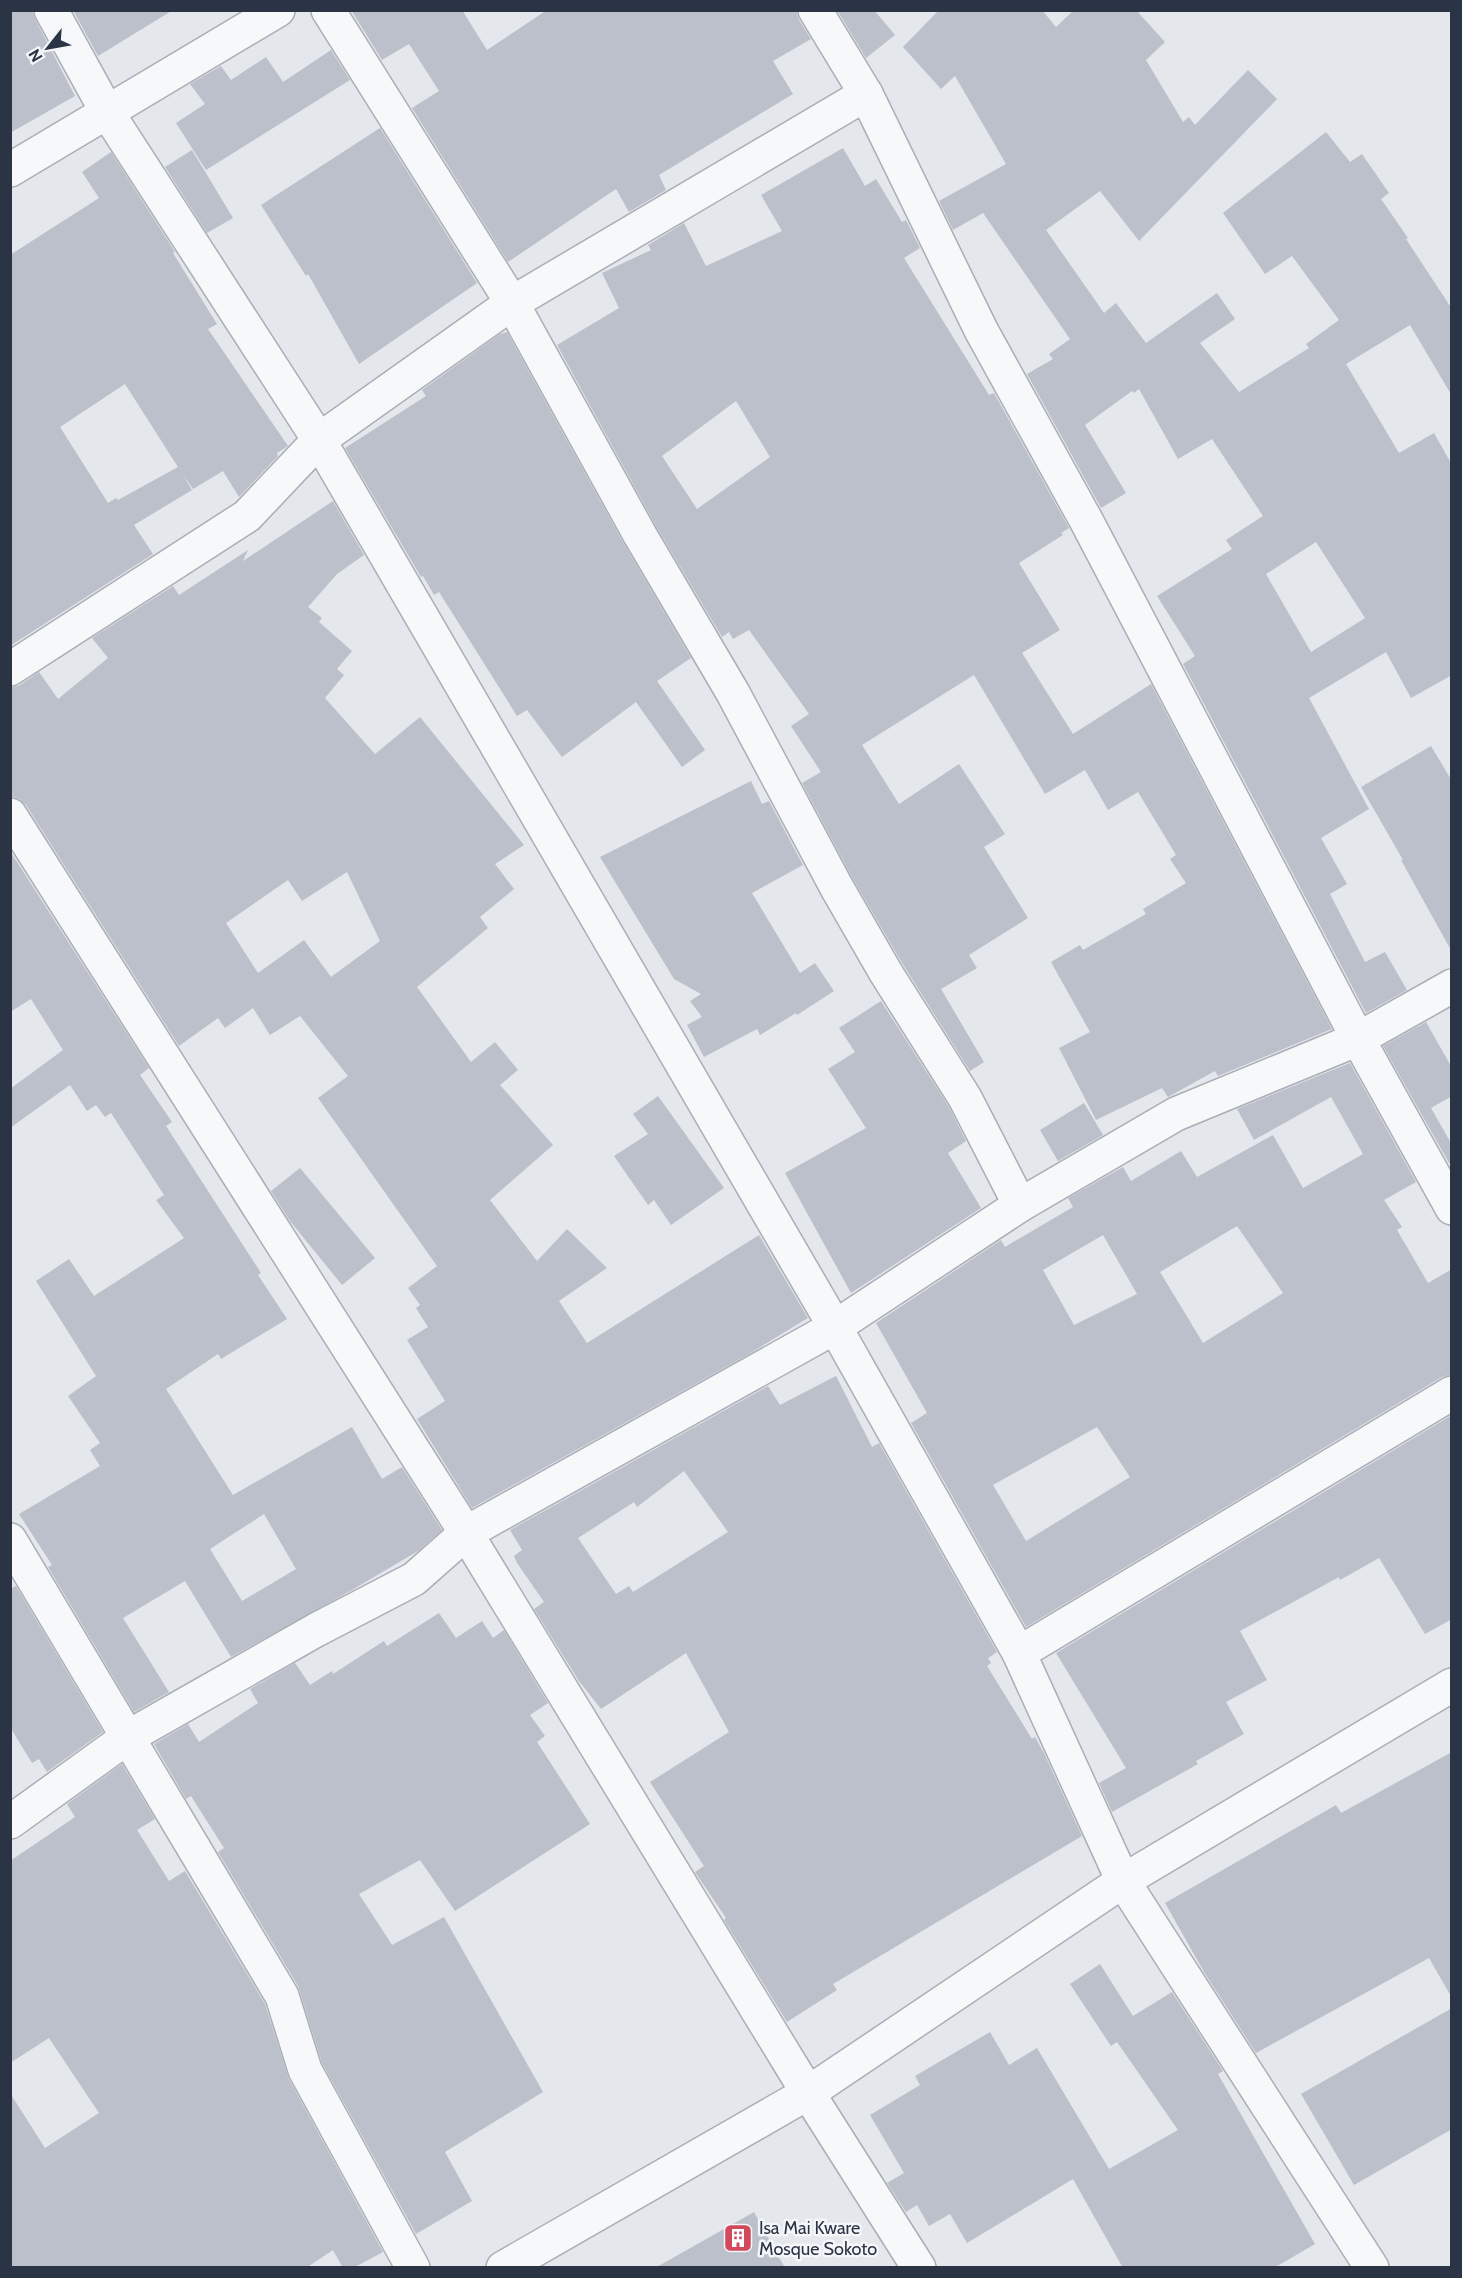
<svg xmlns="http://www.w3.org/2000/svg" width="1462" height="2278" viewBox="0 0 1462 2278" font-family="Cabin,sans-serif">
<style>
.building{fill:#bbc0ca;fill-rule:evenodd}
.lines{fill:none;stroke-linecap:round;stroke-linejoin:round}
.minor-casing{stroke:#a9aeb7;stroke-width:36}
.minor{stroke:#f7f8fa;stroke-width:33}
.labels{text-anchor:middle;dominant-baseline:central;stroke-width:5;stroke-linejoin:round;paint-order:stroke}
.poi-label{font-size:18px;fill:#2b3445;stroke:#f4f6f9;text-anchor:start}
</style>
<rect width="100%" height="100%" fill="#e4e7ec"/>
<g class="building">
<path d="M10,10H32L35,19L75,96L10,133Z"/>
<path d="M73,10H173L98,56Z"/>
<path d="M351,10H462L487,50L547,10H796L799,20L811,39L773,61L793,94L659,175L666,190L629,212L616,189L508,262L412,108L439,91L409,44L382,60Z"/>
<path d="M837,10H874L895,35L866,58Z"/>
<path d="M939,10H1042L1056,27L1074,10H1136L1165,42L1146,60L1183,122L1189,117L1195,125L1248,70L1277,99L1139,241L1100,191L1046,230L1104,313L1116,303L1146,343L1217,293L1235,319L1200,343L1239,392L1309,348L1306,344L1339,320L1292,256L1265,274L1223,213L1326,132L1350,162L1362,154L1389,193L1381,199L1408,238L1406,239L1452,309V396L1410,325L1346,364L1399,453L1434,433L1452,465V675L1411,698L1386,652L1309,698L1369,809L1321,838L1347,884L1330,894L1365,962L1385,952L1407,990L1366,1013L1183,664L1195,656L1157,596L1232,549L1226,540L1263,516L1212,439L1178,459L1139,389L1134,393L1132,391L1085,425L1126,493L1101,508L1027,374L1053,359L1049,354L1070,339L983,213L953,230L939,201L1006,164L955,76L941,89L903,47ZM1316,542L1365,618L1311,652L1266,574Z"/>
<path d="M331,50L350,80L206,170L176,123L205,104L190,84L221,66L231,80L266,57L283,82Z"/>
<path d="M380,128L477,283L359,364L308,274L306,276L261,205Z"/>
<path d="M843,148L865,186L876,179L902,222L906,220L920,248L904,258L989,395L994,393L1069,528L1061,533L1063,535L1019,563L1060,630L1022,653L1073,734L1151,684L1332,1029L1218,1076L1215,1071L1168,1097L1162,1088L1096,1120L1059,1048L1090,1032L1051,962L1080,945L1083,950L1146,914L1143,909L1186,883L1170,859L1176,855L1138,792L1108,810L1085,770L1045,794L974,675L862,745L899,804L959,764L1005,834L984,847L1028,918L969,955L977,968L941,989L984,1062L970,1071L902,963L853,879L802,783L821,772L791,726L809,714L749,630L733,639L729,632L722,637L656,526L557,345L619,308L602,273L651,250L648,245L684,223L706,266L782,231L761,195ZM736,401L770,457L697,509L662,456Z"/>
<path d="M192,150L233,218L207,233L165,167Z"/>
<path d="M111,152L175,252L173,253L217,324L208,329L288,446L277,453L278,456L239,497L223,471L193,489L182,473L192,490L134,525L153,554L10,646V255L99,198L82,172ZM125,384L178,467L118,500L116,498L108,503L60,427Z"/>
<path d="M507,332L624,544L691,658L657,681L705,750L682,767L636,702L562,757L527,710L517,716L439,592L434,595L423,576L421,577L345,448L426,396L422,390L500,334Z"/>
<path d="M333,501L364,555L337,574L308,607L322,618L319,622L352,651L337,669L344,675L325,698L375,754L420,717L524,845L495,864L514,889L480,917L488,928L417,987L471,1062L495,1042L518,1070L500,1085L553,1145L490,1200L537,1261L567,1229L607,1268L559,1301L587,1343L759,1235L808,1318L749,1354L472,1508L417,1419L445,1401L407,1340L428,1327L416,1308L420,1305L408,1288L437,1266L318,1098L348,1076L300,1016L270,1035L253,1008L225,1028L218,1018L179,1046L26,805L19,799L10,796V688L20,685L39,672L58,699L108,658L92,638L173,586L179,595L248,550L243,561ZM347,872L380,941L331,977L304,940L258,973L226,923L288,880L302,901Z"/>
<path d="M1431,746L1452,781V952L1401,860H1403L1361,787Z"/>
<path d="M751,781L762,804L769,801L803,865L752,893L800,973L815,963L834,991L797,1015L796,1013L760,1035L757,1029L704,1057L687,1025L702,1017L690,1001L701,994L674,979L600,857Z"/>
<path d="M10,851L149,1068L140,1075L172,1122L166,1126L261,1273L258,1275L287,1319L221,1359L218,1354L166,1389L233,1495L352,1427L382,1479L402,1467L442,1530L418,1551L352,1590L231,1657L185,1581L123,1618L169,1692L134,1712L48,1567L52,1565L19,1514L100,1466L90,1450L100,1443L68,1396L96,1376L36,1281L69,1259L94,1296L184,1238L156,1200L164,1195L111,1113L105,1117L96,1105L87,1111L70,1085L10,1128V1089L63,1050L31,999L10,1012ZM264,1514L296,1569L242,1601L210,1549Z"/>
<path d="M881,1001L949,1107L966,1141L948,1153L981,1208L851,1293L785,1173L866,1128L828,1069L855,1052L839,1028Z"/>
<path d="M1426,1022L1452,1068V1096L1431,1108L1452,1145V1162L1449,1163L1383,1046Z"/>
<path d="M1350,1063L1416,1182L1384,1200L1402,1227L1397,1230L1428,1283L1452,1269V1374L1442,1377L1026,1627L911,1423L927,1413L876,1323L1001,1240L1005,1247L1073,1207L1068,1198L1123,1167L1131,1181L1181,1151L1197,1177L1273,1135L1303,1188L1363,1154L1331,1097L1254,1140L1237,1109ZM1237,1226L1283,1293L1203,1343L1160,1272ZM1103,1235L1137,1294L1074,1325L1043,1270ZM1097,1427L1130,1477L1026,1541L993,1485Z"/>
<path d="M658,1096L724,1188L671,1225L654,1200L648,1205L614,1156L648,1134L633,1114Z"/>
<path d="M1084,1103L1103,1135L1058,1161L1040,1130Z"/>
<path d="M300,1168L375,1258L342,1285L290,1221L271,1191Z"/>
<path d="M836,1376L872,1447L879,1443L997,1652L988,1658L991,1663L987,1666L1032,1739L1035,1737L1044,1753L1082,1836L833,1984L837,1990L787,2022L724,1920L726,1918L695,1872L704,1866L650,1782L729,1732L686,1653L601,1709L579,1681L534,1609L544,1602L517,1563L514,1556L522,1550L510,1530L768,1386L780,1405ZM684,1471L728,1532L633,1592L629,1586L616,1594L578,1538L634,1502L637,1507Z"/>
<path d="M1452,1415V1619L1425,1634L1379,1558L1340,1580L1339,1577L1240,1631L1267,1680L1226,1702L1244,1734L1196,1761L1198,1764L1112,1812L1099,1783L1126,1768L1056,1653Z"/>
<path d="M16,1586L103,1732L47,1772L39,1759L32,1763L10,1727V1589Z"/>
<path d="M439,1613L456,1638L482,1621L493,1638L504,1630L548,1703L530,1715L545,1736L537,1742L590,1824L455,1911L420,1860L359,1894L392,1945L444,1917L543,2092L445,2152L472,2201L416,2234L322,2063L298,1986L218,1852L224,1848L191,1796L186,1799L154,1744L188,1724L199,1742L258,1703L250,1689L295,1663L310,1685L332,1671L333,1674L384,1641L387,1646Z"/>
<path d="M1452,1752V1998L1429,1958L1256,2053L1204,1972L1165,1903L1336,1805L1341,1813Z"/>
<path d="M122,1764L155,1819L137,1830L169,1881L185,1871L265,2004L289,2079L383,2252L353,2268H343L333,2250L306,2268H10V2093L45,2148L99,2113L49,2038L10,2063V1861L75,1817L67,1804Z"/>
<path d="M1100,1964L1133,2016L1172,1992L1223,2071L1218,2074L1315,2244L1274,2268H1123L1073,2179L967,2243L950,2214L929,2226L917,2205L906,2212L887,2183L904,2173L870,2115L920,2085L915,2076L990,2032L1009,2065L1037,2048L1109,2169L1178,2130L1117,2042L1111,2046L1070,1984Z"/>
<path d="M1452,2008V2129L1354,2185L1301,2094Z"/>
<path d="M754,2212L785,2268H655Z"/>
</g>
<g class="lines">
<g class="minor-casing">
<g id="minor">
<path d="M51,10L107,112L319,440L835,1327L1019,1653L1123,1881L1372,2268"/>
<path d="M328,10L512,303L640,535L733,693L837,888L886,973L965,1098L1020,1205"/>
<path d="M815,10L866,94L981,330L1087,522L1358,1039L1452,1208"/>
<path d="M10,170L278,10"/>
<path d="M10,669L247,516L319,440L512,303L866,94"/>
<path d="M10,815L466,1533L808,2093L919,2268"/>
<path d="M10,1540L282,1996L305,2070L413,2268"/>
<path d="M1019,1653L1452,1393"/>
<path d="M10,1822L128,1737L316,1630L414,1579L466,1533L835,1327L1020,1205L1176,1114L1358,1039L1452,986"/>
<path d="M503,2268L808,2093L1123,1881L1452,1685"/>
</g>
</g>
<use href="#minor" class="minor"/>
</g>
<defs>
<g id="building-square" transform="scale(1.5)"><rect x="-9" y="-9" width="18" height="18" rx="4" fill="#d1495b" stroke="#f4f6f9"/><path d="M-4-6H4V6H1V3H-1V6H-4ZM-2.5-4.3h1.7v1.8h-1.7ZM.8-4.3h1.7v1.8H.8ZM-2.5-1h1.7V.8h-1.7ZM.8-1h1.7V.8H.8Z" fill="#fff"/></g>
</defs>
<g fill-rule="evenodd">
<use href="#building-square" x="738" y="2238"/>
</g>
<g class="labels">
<g class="poi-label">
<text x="759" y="2228">Isa Mai Kware<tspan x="759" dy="21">Mosque Sokoto</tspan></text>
</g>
</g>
<rect width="1462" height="2278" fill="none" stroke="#2b3445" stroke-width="24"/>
<g transform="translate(48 48) rotate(239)" stroke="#f4f6f9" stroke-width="4.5" paint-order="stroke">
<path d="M0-4.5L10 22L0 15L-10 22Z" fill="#2b3445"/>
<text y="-9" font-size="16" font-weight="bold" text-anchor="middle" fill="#2b3445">N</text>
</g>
</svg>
